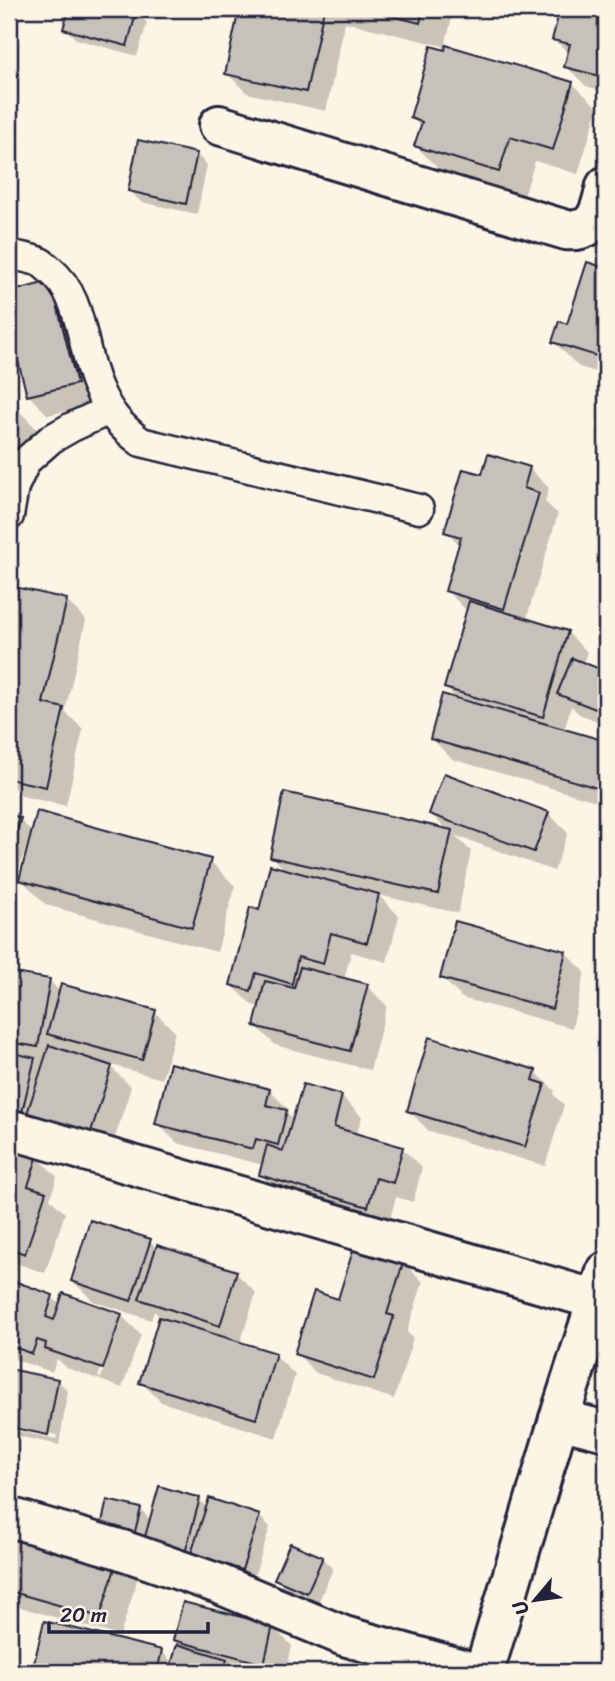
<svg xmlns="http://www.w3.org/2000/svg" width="615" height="1681" viewBox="0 0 615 1681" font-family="Sriracha,sans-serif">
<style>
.shadow{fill:#0003;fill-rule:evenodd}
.building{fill:#c6c1bb;stroke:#22223b;stroke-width:2}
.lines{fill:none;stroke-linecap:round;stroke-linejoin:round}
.lane-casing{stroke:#22223b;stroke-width:33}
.street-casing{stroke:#22223b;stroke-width:44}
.highway-casing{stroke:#22223b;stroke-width:44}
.lane{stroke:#fcf5e5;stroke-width:28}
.street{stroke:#fcf5e5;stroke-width:38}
.highway{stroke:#fcf5e5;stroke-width:38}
</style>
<rect width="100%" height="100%" fill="#fcf5e5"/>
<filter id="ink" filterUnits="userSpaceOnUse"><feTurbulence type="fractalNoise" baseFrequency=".0143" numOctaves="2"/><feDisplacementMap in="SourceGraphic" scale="14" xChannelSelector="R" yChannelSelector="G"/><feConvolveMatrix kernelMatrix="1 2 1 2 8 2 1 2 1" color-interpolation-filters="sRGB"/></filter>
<g filter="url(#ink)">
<g class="shadow">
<path d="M71,9H125L136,12L147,23L137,56L76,39L65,28Z"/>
<path d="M240,9H454L445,46L572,83L598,108L578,174L535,161L524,196L441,171L416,146L422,128L412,118L447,47L345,22L326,111L247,93L227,73Z"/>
<path d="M473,9H526L522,22Z"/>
<path d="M556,9H606V92L586,86L566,66L569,54L554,39L561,10Z"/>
<path d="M196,154L207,165L197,214L141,202L130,191Z"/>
<path d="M588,264L606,270V375L579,367L554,342L568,326Z"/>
<path d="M50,283L70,303L96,404L48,415L28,395L9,317V293Z"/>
<path d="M9,407L18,410L38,430L9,530Z"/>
<path d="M529,468L549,488L545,502L558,514L526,620L567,632L587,652L583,664L606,673V724L579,714L571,706L564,731L606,743V804L452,759L432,739L459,701L446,688L468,612L447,591L460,545L446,531L483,476Z"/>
<path d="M17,589L66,600L86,620L65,712L83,729L66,806L22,796L14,788L9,811V748L13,728L9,726V622Z"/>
<path d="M548,813L568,833L554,871L454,835L471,851L458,913L378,895L399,916L387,962L351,952L344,980L367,986L387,1006L370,1070L275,1045L255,1025L260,1007L252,1005L232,985L260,912L286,871L272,856L448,831L431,814Z"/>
<path d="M9,816L20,820L33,833L210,861L235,886L217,952L46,905L21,879L32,836H30L17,874L9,871Z"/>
<path d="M566,953L585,972L572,1028L462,998L442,978Z"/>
<path d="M9,973L49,980L60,992L155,1012L175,1032L162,1079L108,1064L131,1087L108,1160L9,1122Z"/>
<path d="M431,1039L536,1072L555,1091L554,1095L564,1105L545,1166L429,1131L409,1111Z"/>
<path d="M304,1086L342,1097L362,1117L356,1135L402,1148L422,1168L413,1202L396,1197L388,1226L280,1195L261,1175L263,1165L177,1143L157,1123L269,1090L289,1110L288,1114L294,1120Z"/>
<path d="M9,1147L37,1157L57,1177L50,1199L65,1213L45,1273L9,1261Z"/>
<path d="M150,1241L157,1249L236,1273L256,1293L240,1344L275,1355L295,1375L276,1438L161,1402L141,1382L161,1318L154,1311L151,1320L93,1301L73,1281Z"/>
<path d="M403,1262L423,1282L407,1332L413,1338L394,1399L316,1373L296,1353L339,1301Z"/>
<path d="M15,1284L52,1297L61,1305L121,1315L141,1335L122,1388L67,1368L57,1359L52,1372L16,1360L9,1352V1303ZM117,1324H120L101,1378L98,1377Z"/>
<path d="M9,1371L57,1380L68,1391L59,1445L9,1434ZM9,1425L57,1435L56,1439L9,1429Z"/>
<path d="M199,1500L208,1508L259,1516L270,1527L253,1580L112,1545L140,1509L151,1520Z"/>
<path d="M9,1525L118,1557L138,1577L120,1636L9,1604Z"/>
<path d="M322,1558L333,1569L318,1603L287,1589L276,1578Z"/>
<path d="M272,1626L292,1646L286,1672H34L161,1651L173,1663L179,1643L175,1639Z"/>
</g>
<g class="building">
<path d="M69,9H132L137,10L127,46L63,29Z"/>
<path d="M239,9H324L306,92L225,74Z"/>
<path d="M364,9H423L420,23Z"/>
<path d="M560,9H606V53L600,76L564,67L570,44L552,40Z"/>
<path d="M446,45L573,82L553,150L510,137L499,172L414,146L422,122L410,118L431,46L445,50Z"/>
<path d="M138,140L197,153L186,204L128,191Z"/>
<path d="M587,262L606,268V359L552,342L559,321L567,324Z"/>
<path d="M51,281L77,384L27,396L9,325V292Z"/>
<path d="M9,405L19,408L9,443Z"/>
<path d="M488,454L530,467L524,488L539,493L504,609L445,591L461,537L444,532L463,469L482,474Z"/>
<path d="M15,587L67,599L43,703L64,708L46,787L9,779V740L15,714L9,712V614Z"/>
<path d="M469,601L568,631L543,717L444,688Z"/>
<path d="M572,658L605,671L606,668V713L557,694Z"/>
<path d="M442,694L606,741V783L604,790L430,739Z"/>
<path d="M444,773L549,812L534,852L429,814Z"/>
<path d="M284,792L452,830L438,894L270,857Z"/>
<path d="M37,811L211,859L192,928L19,880Z"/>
<path d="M9,814L21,818L9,856Z"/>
<path d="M270,865L379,894L367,943L331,933L323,964L298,957L292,984L256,973L251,991L230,985L250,907L259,910Z"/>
<path d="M455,921L566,951L552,1009L440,978Z"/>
<path d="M300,967L368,984L350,1051L254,1026L265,981L294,988Z"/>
<path d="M9,972L50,979L38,1047L9,1042Z"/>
<path d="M61,984L156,1010L142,1060L47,1034Z"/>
<path d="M429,1037L536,1070L533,1080L545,1084L525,1147L407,1111Z"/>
<path d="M49,1045L112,1066L88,1141L25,1120Z"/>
<path d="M9,1052L35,1058L22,1112L9,1108Z"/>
<path d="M170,1063L270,1089L266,1105L287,1110L278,1145L256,1139L253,1149L155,1124Z"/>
<path d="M303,1084L342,1095L334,1127L403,1147L393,1183L376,1178L368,1207L259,1175L267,1145L283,1151Z"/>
<path d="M9,1145L38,1155L28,1186L46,1192L25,1254L9,1248Z"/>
<path d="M90,1220L151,1239L131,1301L71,1281Z"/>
<path d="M355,1244L404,1260L387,1314L394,1316L374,1380L294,1354L314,1291L338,1299Z"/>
<path d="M157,1245L237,1271L220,1326L139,1299Z"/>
<path d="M14,1281L53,1295L46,1317L54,1320L63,1293L122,1314L103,1369L45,1349L46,1343L37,1340L32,1354L9,1345V1298Z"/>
<path d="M159,1317L276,1353L256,1419L139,1383Z"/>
<path d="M9,1369L58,1379L48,1435L9,1427Z"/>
<path d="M159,1486L200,1498L184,1557L143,1544Z"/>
<path d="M209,1498L260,1515L242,1570L191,1554Z"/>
<path d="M107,1500L141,1508L132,1543L99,1535Z"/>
<path d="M9,1523L119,1555L100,1617L9,1591Z"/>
<path d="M290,1543L323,1557L307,1593L274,1579Z"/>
<path d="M183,1602L273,1625L264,1664L173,1640Z"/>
<path d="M44,1621L162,1650L157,1672H32Z"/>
<path d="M177,1644L227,1659L223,1672H169Z"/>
</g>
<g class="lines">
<g class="lane-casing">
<g id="lane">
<path d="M9,254C19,257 31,258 40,262C44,264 46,267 49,269C85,298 80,349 98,388C108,412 120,426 141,442L419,509"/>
<path d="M9,516L14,487L26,461L51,439L72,427L109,410"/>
</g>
</g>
<g class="street-casing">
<g id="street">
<path d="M219,125L566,230C597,233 600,210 606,186"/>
<path d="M9,1129L597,1300"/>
<path d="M559,1419L606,1431"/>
<path d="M9,1517L119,1549L219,1584L344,1636L473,1672"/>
</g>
</g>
<g class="highway-casing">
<path id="highway" d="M484,1672L559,1419L606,1272"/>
</g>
<use href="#lane" class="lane"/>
<use href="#street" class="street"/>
<use href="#highway" class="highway"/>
</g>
</g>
<rect width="615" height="1681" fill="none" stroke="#fcf5e5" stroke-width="35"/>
<rect x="18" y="18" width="580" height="1646" fill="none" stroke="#22223b" stroke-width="2.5" filter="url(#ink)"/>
<g transform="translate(535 1600) rotate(241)" stroke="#fcf5e5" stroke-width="5" paint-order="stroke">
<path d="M0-5L12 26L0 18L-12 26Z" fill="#22223b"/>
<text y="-10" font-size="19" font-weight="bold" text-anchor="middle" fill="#22223b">U</text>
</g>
<path d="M49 1622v10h159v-10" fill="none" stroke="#22223b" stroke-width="3.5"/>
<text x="60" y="1622" font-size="21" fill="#22223b" stroke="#fcf5e5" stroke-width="5" paint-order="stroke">20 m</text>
</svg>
